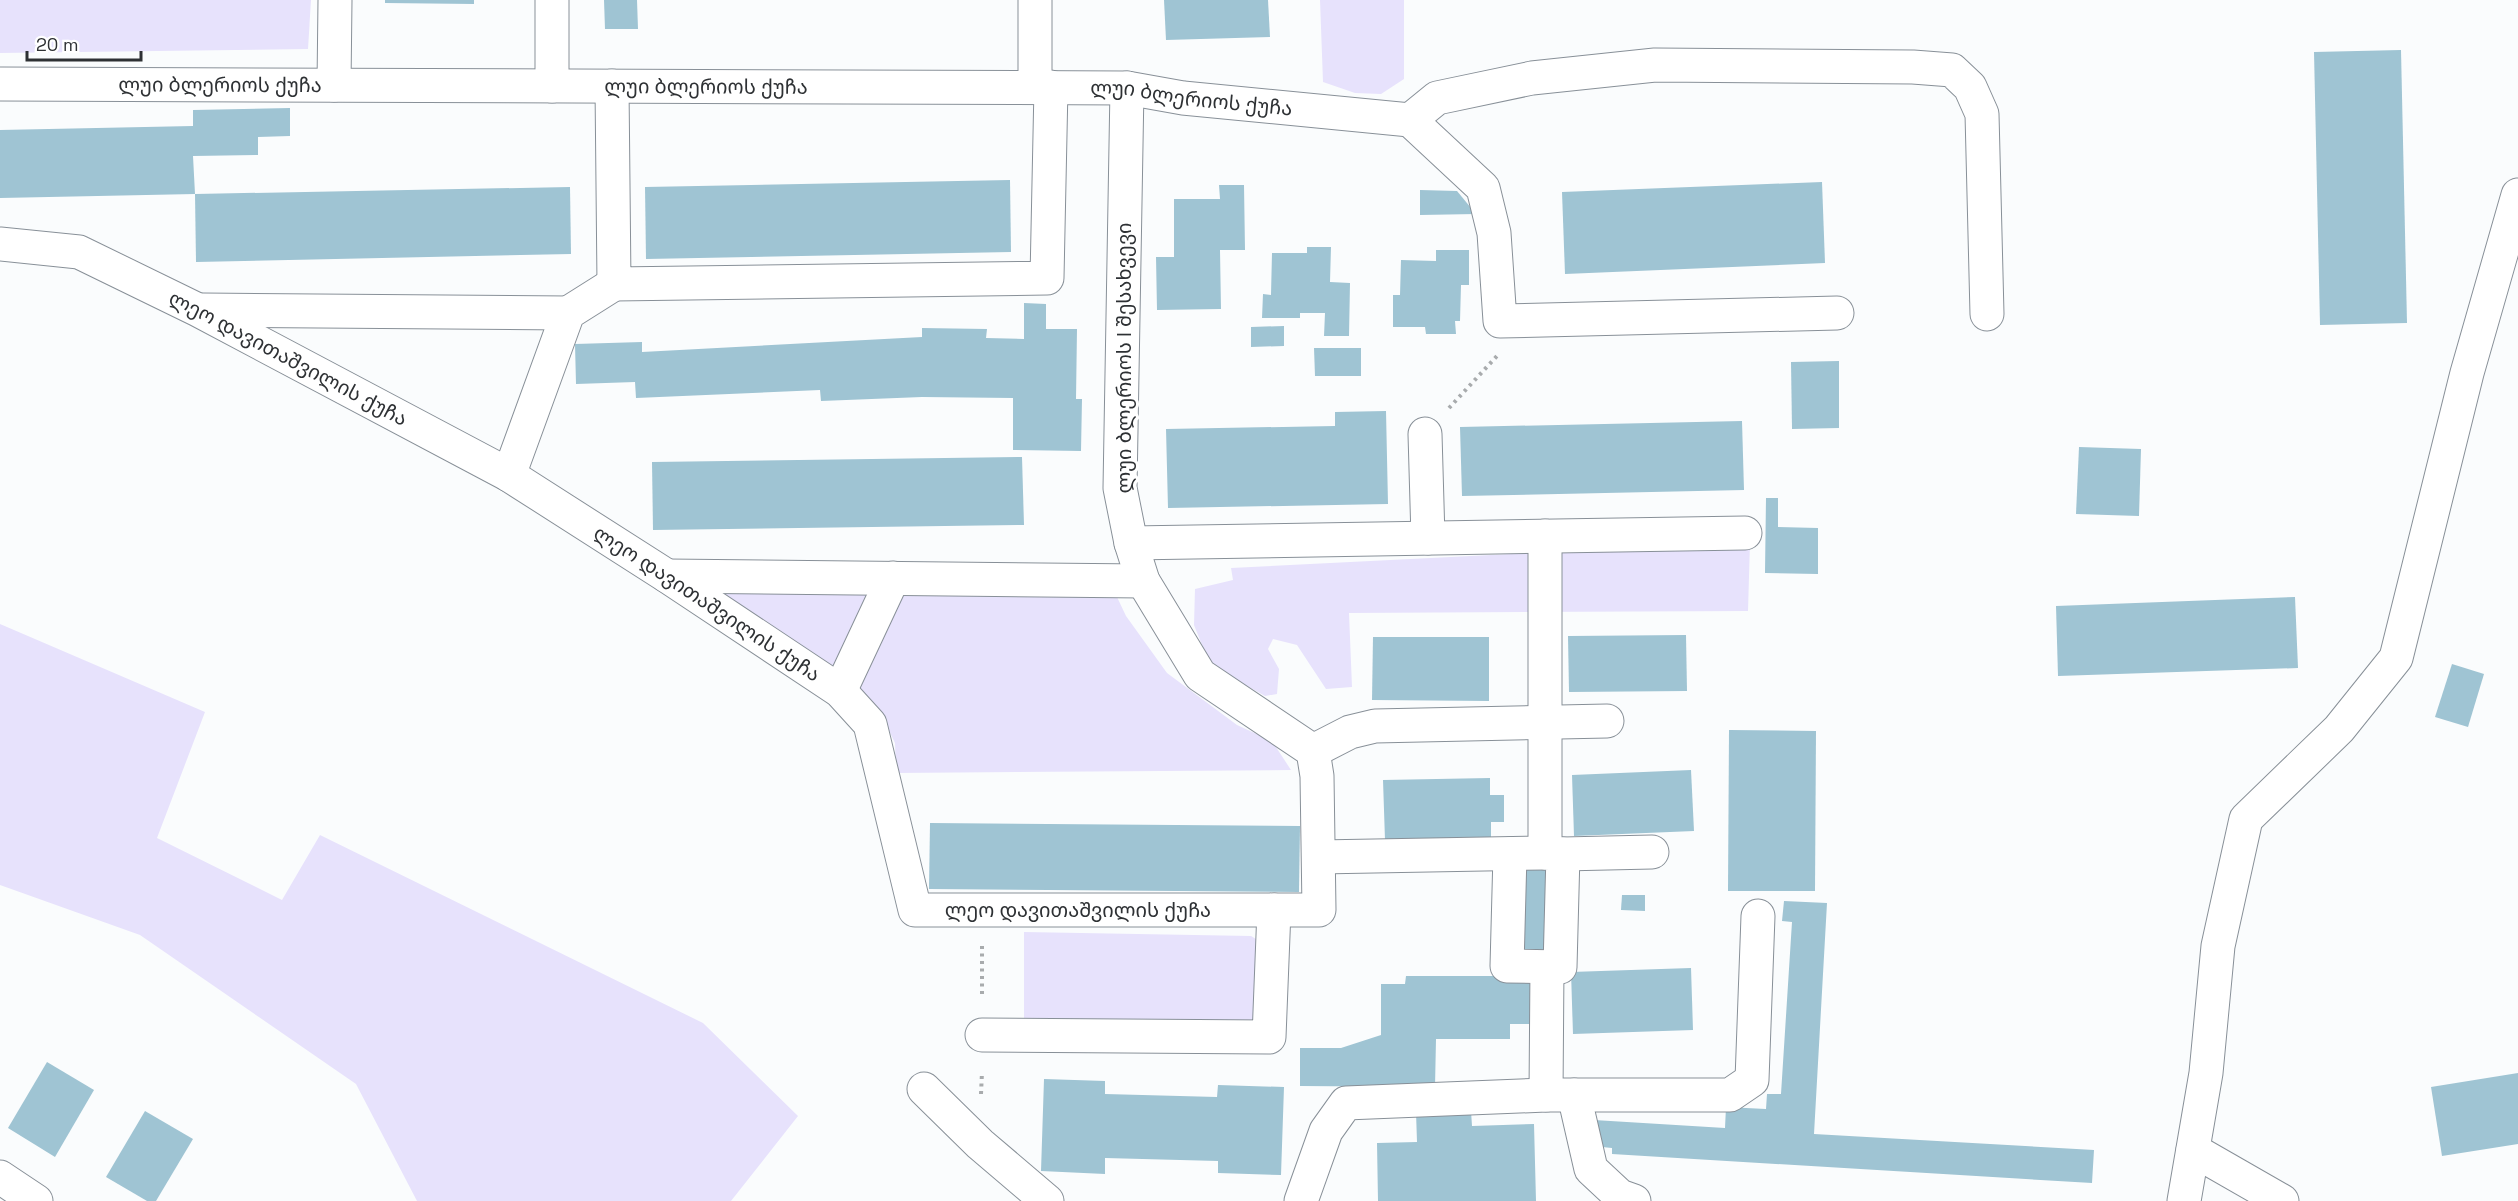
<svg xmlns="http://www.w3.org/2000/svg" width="2518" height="1201" viewBox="0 0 2518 1201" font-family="'Space Grotesk','Noto Sans Georgian',sans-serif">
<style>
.green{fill:#e7e2fc}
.building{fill:#9fc4d3}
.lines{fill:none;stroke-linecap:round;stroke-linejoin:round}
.minor-casing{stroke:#889098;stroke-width:35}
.path{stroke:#a8abad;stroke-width:4;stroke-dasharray:3 4.5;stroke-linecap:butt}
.minor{stroke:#fff;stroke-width:33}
.labels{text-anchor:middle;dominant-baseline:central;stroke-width:6;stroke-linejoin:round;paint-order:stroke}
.street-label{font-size:20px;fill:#2e3134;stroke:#fff}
</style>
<rect width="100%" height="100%" fill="#fafcfd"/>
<g class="green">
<path d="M0,0H311L308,49L0,53Z"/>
<path d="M1320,0H1404V79L1381,94L1355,93L1323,82Z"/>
<path d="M1750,542L1748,611L1349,613L1352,687L1326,689L1297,645L1273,639L1268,649L1279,669L1277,694L1265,696L1210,665L1194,625L1195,589L1233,580L1231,568Z"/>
<path d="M718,590L1117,597L1126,616L1167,673L1237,725L1272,741L1291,770L896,773L895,743L877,706Z"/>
<path d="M0,624L205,712L157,838L282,900L320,835L703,1023L798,1116L731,1201H417L356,1084L140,935L0,885Z"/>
<path d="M1024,932L1251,936L1264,944L1260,1007L1252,1020L1024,1029Z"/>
</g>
<g class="building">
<path d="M385,0H474V4L385,3Z"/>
<path d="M604,0H637L638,29H605Z"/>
<path d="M1164,0H1268L1270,37L1166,40Z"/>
<path d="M2401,50L2407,323L2320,325L2314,52Z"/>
<path d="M290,108V136L258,137V155L193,156L195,194L0,198V130L193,126V110Z"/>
<path d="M1010,180L1011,252L646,259L645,187Z"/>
<path d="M1822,182L1825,263L1565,274L1562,192Z"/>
<path d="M1219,185H1244L1245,250H1220L1221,309L1157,310L1156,257H1174V199H1220Z"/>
<path d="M570,187L571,254L196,262L195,194Z"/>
<path d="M1420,190L1457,191L1476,214L1420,215Z"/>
<path d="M1307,247H1331L1330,282L1350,283L1349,336H1324L1325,313H1300V318H1262L1263,294L1271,295L1272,253H1307Z"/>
<path d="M1436,250H1469V285H1461L1460,321H1455L1456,334H1426L1425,327H1393V295H1400L1401,260L1436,261Z"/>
<path d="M1024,303L1046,304V329H1077L1076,399H1082L1081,451L1013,450V398L922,397L821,401L820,390L636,398L635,382L576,384L575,344L642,342V352L922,337V328L987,329L986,338L1024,339Z"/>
<path d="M1284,326V346L1251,347V327Z"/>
<path d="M1314,348H1361V376H1315Z"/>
<path d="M1839,361V428L1792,429L1791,362Z"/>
<path d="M1386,411L1388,504L1168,508L1166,429L1335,426V412Z"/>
<path d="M1742,421L1744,490L1462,496L1460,427Z"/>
<path d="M2079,447L2141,449L2139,516L2076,514Z"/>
<path d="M1022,457L1024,525L653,530L652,462Z"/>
<path d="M1766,498H1778V527L1818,528V574L1765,573Z"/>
<path d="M2295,597L2298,668L2058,676L2056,606Z"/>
<path d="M1686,635L1687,691L1569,692L1568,636Z"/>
<path d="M1373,637H1489V701L1372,700Z"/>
<path d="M2452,664L2484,674L2468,727L2435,717Z"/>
<path d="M1729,730L1816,731L1815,891H1728Z"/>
<path d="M1691,770L1694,831L1574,836L1572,775Z"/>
<path d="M1490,778V795H1504V822H1491V838L1385,840L1383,780Z"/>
<path d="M930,823L1300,826L1299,892L929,889Z"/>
<path d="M1551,867L1555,956L1521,958L1517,868Z"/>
<path d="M1622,895H1645V911L1621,910Z"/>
<path d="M1784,901L1827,903L1814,1134L2094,1150L2092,1183L1612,1154V1148L1592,1146L1594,1120L1725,1128L1726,1107L1766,1109L1767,1094H1781L1792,922L1782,921Z"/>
<path d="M1691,968L1693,1030L1573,1034L1571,972Z"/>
<path d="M1406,976H1541V1024H1510V1039H1436L1435,1087L1300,1086V1048H1341L1381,1035V984H1405Z"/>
<path d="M47,1062L94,1090L55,1157L8,1128Z"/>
<path d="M2518,1073V1144L2442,1156L2431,1087Z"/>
<path d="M1044,1079L1105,1081V1094L1217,1097L1218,1085L1284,1087L1281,1175L1218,1173V1161L1105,1158V1174L1041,1171Z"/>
<path d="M145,1111L193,1139L156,1201H147L106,1177Z"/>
<path d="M1471,1111L1472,1126L1534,1124L1536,1201H1378L1377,1143L1417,1142L1416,1112Z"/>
</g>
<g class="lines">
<g class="minor-casing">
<g id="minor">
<path id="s1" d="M0,84L1127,88L1183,98L1410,120"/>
<path d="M334,85L335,0"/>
<path d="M552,86V0"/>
<path d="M612,86L614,284L1047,278L1051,87"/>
<path d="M1035,87V0"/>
<path d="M1410,120L1437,98L1532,78L1655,65L1913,67L1952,70L1970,87L1982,114L1987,314"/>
<path d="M1410,120L1483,188L1494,233L1500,321L1837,313"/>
<path id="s2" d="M0,244L79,252L198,310L509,475L667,576L840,691L870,724L915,910H1319L1317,776L1313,751L1200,675L1143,581L1131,543L1120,488L1127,88"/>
<path d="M203,310L568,313"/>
<path d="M1425,434L1428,538"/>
<path d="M509,475L568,313L614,284"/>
<path d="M1131,543L1745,533"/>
<path d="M667,576L1143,581"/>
<path d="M840,691L893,578"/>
<path d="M1313,751L1350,732L1375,726L1607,721"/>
<path d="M1510,854L1507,966L1560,967L1563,854L1545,853"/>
<path d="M1563,854L1652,852"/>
<path d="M1319,857L1545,853V536"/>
<path d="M982,1035L1269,1037L1274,910"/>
<path d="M924,1089L980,1144L1047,1201"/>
<path d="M1546,1095L1547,967"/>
<path d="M1574,1095L1591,1169L1620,1196L1634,1201"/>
<path d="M2193,1150L2282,1201"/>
<path d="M0,1177L36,1201"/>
<path d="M1301,1201L1326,1131L1346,1103L1546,1095H1730L1752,1080L1758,916"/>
<path d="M2184,1201L2206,1073L2218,946L2246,819L2339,729L2396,658L2467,373L2518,195"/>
</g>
</g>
<g class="path">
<path d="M1449,408L1497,356"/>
<path d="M982,946V998"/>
<path d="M981,1094L982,1072"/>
</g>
<use href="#minor" class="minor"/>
</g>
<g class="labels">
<g class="street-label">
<text stroke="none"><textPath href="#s1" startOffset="220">ლუი ბლერიოს ქუჩა</textPath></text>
<text stroke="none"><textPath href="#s1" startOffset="706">ლუი ბლერიოს ქუჩა</textPath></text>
<text stroke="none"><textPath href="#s1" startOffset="1192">ლუი ბლერიოს ქუჩა</textPath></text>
<text stroke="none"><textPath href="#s2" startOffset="314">ლეო დავითაშვილის ქუჩა</textPath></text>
<text transform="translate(1124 358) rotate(-90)">ლუი ბლერიოს I შესახვევი</text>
<text stroke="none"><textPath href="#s2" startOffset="800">ლეო დავითაშვილის ქუჩა</textPath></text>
<text stroke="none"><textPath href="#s2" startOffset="1358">ლეო დავითაშვილის ქუჩა</textPath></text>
</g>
</g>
<path d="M27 51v9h114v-9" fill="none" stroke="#2e3134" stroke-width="3"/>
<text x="36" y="51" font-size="18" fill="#2e3134" stroke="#ffffff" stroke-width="4.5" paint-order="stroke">20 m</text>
</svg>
